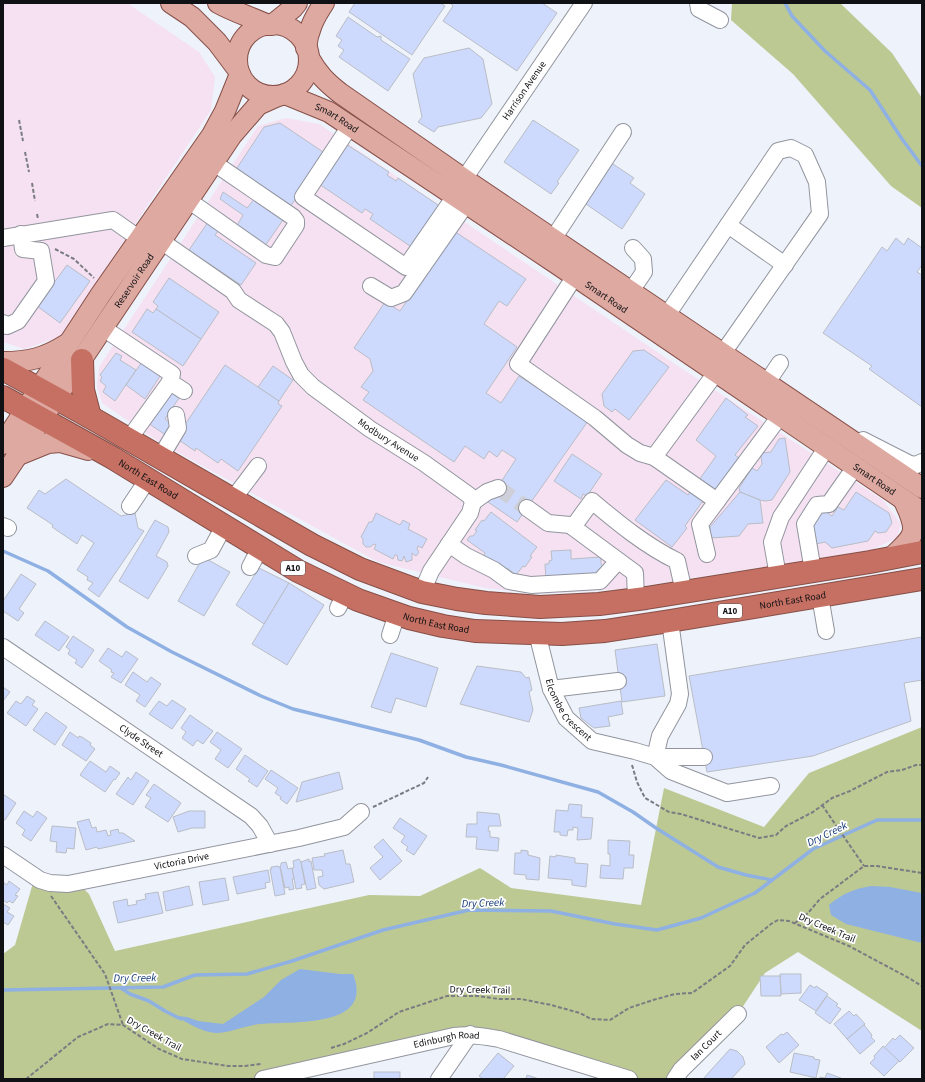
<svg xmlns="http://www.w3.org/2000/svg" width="925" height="1082" viewBox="0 0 925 1082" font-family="'Source Sans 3',sans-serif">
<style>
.commercial{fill:#f5e1f2}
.green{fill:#bcc993}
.water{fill:#8fb0e3}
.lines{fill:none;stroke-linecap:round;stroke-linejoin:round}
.stream{stroke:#8fb0e3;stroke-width:3.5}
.building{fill:#cedafd;stroke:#b9bdc5}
.minor-tunnel{stroke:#cdd0d8;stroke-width:16;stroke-dasharray:16 8;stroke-linecap:butt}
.minor-casing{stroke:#92959e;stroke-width:18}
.major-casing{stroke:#864f47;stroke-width:22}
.highway-casing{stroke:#864f47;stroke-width:24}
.path{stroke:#7a7c82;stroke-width:2;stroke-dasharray:4 2;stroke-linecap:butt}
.minor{stroke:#fff;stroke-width:16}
.major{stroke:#dda9a1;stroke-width:20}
.highway{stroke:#c67063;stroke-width:22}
.labels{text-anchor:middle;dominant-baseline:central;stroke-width:3.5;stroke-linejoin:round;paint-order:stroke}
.shield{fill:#fff;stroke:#58585a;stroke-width:1}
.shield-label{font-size:9px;font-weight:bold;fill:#101114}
.street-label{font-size:10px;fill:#101114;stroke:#fff}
.water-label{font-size:11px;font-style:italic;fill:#123875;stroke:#fff}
</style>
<rect width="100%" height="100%" fill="#eef2fb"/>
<g class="commercial">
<path d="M3,3H127L199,52L215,77L211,110L60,337L24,349L3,342Z"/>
<path d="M286,118L319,124L678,366L883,500L901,524L897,538L871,550L623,589L538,594L485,588L378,562L159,442L102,403L97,386L99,367L258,126Z"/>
</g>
<g class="green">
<path d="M732,3H840L892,53L922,98V208L891,186L793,74L731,20Z"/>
<path d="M922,727V1031L798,952L765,973L738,1014L677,1079H626L482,1035L263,1079H3V954L15,945L35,876L77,882L89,894L115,951L369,895L420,896L480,868L511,888L641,905L664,788L764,827L809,773Z"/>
</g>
<g class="water">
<path d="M871,886L890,887L922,893V943L846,924L831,915L829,905C843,893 854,889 871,886Z"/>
<path d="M300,969L340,974H353C375,1029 291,1021 260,1024C248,1025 226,1034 215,1033C200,1031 189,1024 176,1016L187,1017L198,1021L223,1024L264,997L281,980Z"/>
</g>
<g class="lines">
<g class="stream">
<path d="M785,3L792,16L825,51L870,90L902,139L922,166"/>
<path d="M3,551L48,571L127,627L172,652L261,696L293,709L419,740L466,757L501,765L598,792L633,812L656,828L718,867L746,875L772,880"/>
<path d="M121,988L130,994L149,1001L165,1011L181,1019"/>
<path d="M3,990L163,987L195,975L247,974L292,961L383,930L469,910L551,911L615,924L657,930L701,918L755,893L813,849L877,820H922"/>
</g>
</g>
<g class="building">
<path d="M355,3H440L445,6L412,55L349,12Z"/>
<path d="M450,3H542L557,13L517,71L443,21L453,6Z"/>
<path d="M348,17L377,37L381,36V40L410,59L388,91L339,57L344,50L338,46L342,40L336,36Z"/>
<path d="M469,48L483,59L492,104L481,118L438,127L434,132L418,122L422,117L413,74L424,58Z"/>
<path d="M533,120L579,150L557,182L559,183L551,194L504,162Z"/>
<path d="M280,123L326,154L290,207L235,171L264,127Z"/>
<path d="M346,144L389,172L387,175L396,181L398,178L441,207L413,248L370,219L373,214L365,209L362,213L319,184Z"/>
<path d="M610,162L634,178L630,183L645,194L622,229L583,202Z"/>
<path d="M223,192L247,208L255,198L285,217L265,246L236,227L243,215L220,199Z"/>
<path d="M208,222L220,229L215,235L256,263L241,285L189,250Z"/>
<path d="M454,231L526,279L507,306L499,301L484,324L517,347L486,393L501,403L519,376L588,421L517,522L488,502L516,459L502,450L497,457L489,451L484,459L465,446L454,462L363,400L369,392L361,387L373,371L370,359L354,348L385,302L400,311Z"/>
<path d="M896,238L904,245L908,238L922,248V265L917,272L922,275V407L869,369L872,366L823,333L882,247L887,251Z"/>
<path d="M67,265L90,281L60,323L37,306Z"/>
<path d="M169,278L219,312L201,339L156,309L158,306L153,302Z"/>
<path d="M147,309L153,313L156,309L201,339L183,366L132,332Z"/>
<path d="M644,350L669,367L629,420L615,409L612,412L604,406L602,394L633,351Z"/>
<path d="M116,353L122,356L120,360L136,370L115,401L103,392L106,386L100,381L102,377L100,375Z"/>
<path d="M144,359L162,373L145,399L126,385Z"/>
<path d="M225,365L279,401L278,404L282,406L238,471L221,459L218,463L196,448L195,451L176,438Z"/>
<path d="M273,366L293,380L279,401L258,387Z"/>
<path d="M170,392L179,398L165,419L174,425L167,436L148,423Z"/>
<path d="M726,398L748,415L745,417L758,426L735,455L741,460L717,493L699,480L716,456L696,440Z"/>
<path d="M785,438L790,472L772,500L765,501L760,500L740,492L739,488L752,468L757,471L762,464L761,456L762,453L771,452L779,439Z"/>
<path d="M572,454L602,474L587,496L583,494L581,499L554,481Z"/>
<path d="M66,479L121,516L135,513L138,528L144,531L99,597L88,589L93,583L87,580L88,577L77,570L94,543L82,535L77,544L52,527L53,525L27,508L39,490L45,494Z"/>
<path d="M666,480L688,495L693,488L708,499L705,503L702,502L685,526L687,528L672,547L635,520Z"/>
<path d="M740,492L760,500L763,523L748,524L739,536L711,538L710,527Z"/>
<path d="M856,492L889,513L892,523L886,532L878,533L875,531L868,541L832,548L825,542L816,544L811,525L822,509L832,516L838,507L844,510Z"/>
<path d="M491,512L537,547L530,556L532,557L525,567L523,566L516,575L507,568L506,570L483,557L485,553L467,540L470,536H473L477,531L475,530L482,520L484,521Z"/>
<path d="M376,513L400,525L403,520L410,524L408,529L427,539L422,548L418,546L417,549L419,552L416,556L412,553V560L406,562L404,556L402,561L398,560L397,555H395L393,559L374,549L376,545L374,544L370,547H366L363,544V539L361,537L369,522H372Z"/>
<path d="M155,520L168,527L169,532L156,556L167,562L168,566L148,599L119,581Z"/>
<path d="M571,550V559L601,557V564L612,575L546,580L545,564H549V561L552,560L551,551Z"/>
<path d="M203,557L230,572L204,616L178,601Z"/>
<path d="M259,568L289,583L264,624L236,605Z"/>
<path d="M21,574L36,584L19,609L24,613L18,621L3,611V601Z"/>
<path d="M289,583L324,605L287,665L252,644Z"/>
<path d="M45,621L69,637L59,651L35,635Z"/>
<path d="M73,636L94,650L82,668L75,663L77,660L68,654L70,650L66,647Z"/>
<path d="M922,637V680L904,683L911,721L813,756L707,772L689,676Z"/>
<path d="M657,644L665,696L622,702L615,650Z"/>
<path d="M108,648L122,657L126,651L138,659L121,683L111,677L114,673L111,672L112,670L99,661Z"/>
<path d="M391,653L438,668L426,707L396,698L391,713L371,707Z"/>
<path d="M477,666L521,672L526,678L529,677L532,690L529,692L533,710L529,722L460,704Z"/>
<path d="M133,672L147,682L151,677L161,684L145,707L136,701L140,695L125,685Z"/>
<path d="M3,687L10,692L3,701Z"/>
<path d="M27,696L35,701L32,705L38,709L26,726L7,713L16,701L21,704Z"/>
<path d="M172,700L186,709L172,729L149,714L159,701L167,706Z"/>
<path d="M621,701L623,714L608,717L610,726L594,728L581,718L579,708Z"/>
<path d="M46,712L67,727L55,745L33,730Z"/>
<path d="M190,715L213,731L203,744L197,740L193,746L182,738L186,732L181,728Z"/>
<path d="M70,732L78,738L79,736L81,737H82L91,743L90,745L95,749L86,761L62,745Z"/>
<path d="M217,732L242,749L228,768L215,759L221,750L210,742Z"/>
<path d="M245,755L268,771L257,787L248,781L250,779L236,769Z"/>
<path d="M90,761L106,772L110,766L120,773L115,780L114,779L105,792L80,775Z"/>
<path d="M271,770L298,788L287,804L280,799L281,797L275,793L278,788L265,779Z"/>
<path d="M136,772L149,781L133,805L116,794L128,777L131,780Z"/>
<path d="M339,772L343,789L296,802L302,782Z"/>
<path d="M154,784L181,803L168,822L145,807L151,798L146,795Z"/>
<path d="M3,794L16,803L5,820L3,819Z"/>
<path d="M569,804L582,805L581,817L593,818L591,839L577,840L578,828L573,827V830H568L567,836L560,835V832H554L556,810L568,811Z"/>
<path d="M24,811L33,817L37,811L47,818L31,841L22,835L25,830L16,823Z"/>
<path d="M189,811H205V828H192L178,832L173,817Z"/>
<path d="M477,812L499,814L501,826H489L488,831H490V837L499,838L498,851L476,849L477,837H466L467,824H477Z"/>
<path d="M400,818L427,836L414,855L406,850L408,847L401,842L405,836L393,828Z"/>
<path d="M89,819L92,828L96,827L97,832L106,830L108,836L111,835L110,831L118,829L119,833H123L135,841L98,849L97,847L86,850L77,822Z"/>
<path d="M52,826L76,828L74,849L67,848L66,853L56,852L57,842L50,841Z"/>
<path d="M383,839L402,861L380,880L370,868L383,857L374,847Z"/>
<path d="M608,840L630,841L629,855H634L633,868H624L623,879L600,878L601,865L610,866V854H608Z"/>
<path d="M343,850L346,864H350L354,882L324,889L319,885L318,877L323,876L322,870H314L312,858L325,856L324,854Z"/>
<path d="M521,850L528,851V855L540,858L539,880L526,879V875L514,874L515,853H521Z"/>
<path d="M556,855L575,858V863L588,864L586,887L572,885V880L548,878L550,856L556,857Z"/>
<path d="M299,859L301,862L305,884L301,885L302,888L296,889L292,868H294L293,861Z"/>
<path d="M309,859V862L311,861L316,888L307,890L301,862Z"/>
<path d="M286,862L288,869L292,868L294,879H292L294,889L289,890V887L285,888L280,866L281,865V863Z"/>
<path d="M278,866V867H280L285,894L275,896L270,869H272L271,867Z"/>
<path d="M268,870L270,882L265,883L266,888L237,894L233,877Z"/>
<path d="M225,878L229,900L203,905L199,882Z"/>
<path d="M9,881L20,889L15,895L18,896L13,903L9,901L7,903L3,900V882L7,885Z"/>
<path d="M189,886L193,905L166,911L163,892Z"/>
<path d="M158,892L163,913L118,923L113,902L127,899L128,906L137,904L136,901L146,899L145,894Z"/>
<path d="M3,904L10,908L7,912L14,916L8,925L3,922Z"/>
<path d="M780,974H801V993L781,994Z"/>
<path d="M760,976H780L781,996H761Z"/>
<path d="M810,985L815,988L816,986L828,994L816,1011L799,1000Z"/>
<path d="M827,996L838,1004L836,1006L841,1009L830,1024L815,1013Z"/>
<path d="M849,1011L854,1016L856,1014L865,1024L847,1039L834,1024Z"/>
<path d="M864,1025L872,1035L871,1037L875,1041L860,1054L847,1039Z"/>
<path d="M787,1032L799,1045L779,1063L766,1047L781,1034L783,1035Z"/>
<path d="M900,1035L914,1048L900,1062L884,1048L893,1038L895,1040Z"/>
<path d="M883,1046L899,1061L884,1076L870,1063L875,1058L874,1056Z"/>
<path d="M730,1049L737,1051L743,1057L745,1064L731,1079H703Z"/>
<path d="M498,1053L514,1066L503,1079H483L479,1076Z"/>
<path d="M794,1053L814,1057V1059L820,1060L816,1078L790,1072Z"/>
<rect x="374" y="1072" width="26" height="7"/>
<path d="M827,1073L841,1078V1079H819L820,1077L825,1078Z"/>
<path d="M527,1075L539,1079H526Z"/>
</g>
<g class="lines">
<path class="minor-tunnel" d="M498,488L527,508"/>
<g class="minor-casing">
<g id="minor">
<path d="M698,3L699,9L720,20"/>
<path d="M350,126L303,197L406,267L455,196"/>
<path id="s1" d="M464,179L584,3"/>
<path d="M188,200L266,255L275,257L296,225V221L293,217L214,163"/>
<path d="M728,225L785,265"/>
<path d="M3,238L113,220L140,239"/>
<path d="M553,239L623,132"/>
<path id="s2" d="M161,241L233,291L239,300L276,324L282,332L294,362L301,375L313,387L370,429L424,463L470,496L473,502L470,513L431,571L422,592"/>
<path d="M575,276L518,364L595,418L627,445L640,453L654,457L717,501"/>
<path d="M371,286L391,298L404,293L466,204"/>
<path d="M631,291L644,272L643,259L633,248"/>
<path d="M667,315L778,151L791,148L805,155L817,182L820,214L723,353"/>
<path d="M3,323L7,326L18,321L46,281L41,251L23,249L21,234"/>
<path d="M103,328L172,374L170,382L184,391"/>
<path d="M760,393L780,363"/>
<path d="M129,439L170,382"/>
<path d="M863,440L910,464L916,465L922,462V463"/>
<path d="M654,457L723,363"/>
<path d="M160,458L178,428L176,415"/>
<path d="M233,499L258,466"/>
<path d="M473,502L487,492L498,488"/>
<path d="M130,506L148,479"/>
<path d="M527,508L548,523L570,525L635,573L636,599"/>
<path d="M3,526L8,528"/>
<path d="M573,527L592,501C618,523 646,546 677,561L684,592"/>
<path d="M449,544L466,556L494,570L509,581L531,585L600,581L618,561"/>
<path d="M707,554L700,524L780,416"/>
<path d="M196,556L211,550L224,526"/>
<path d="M250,567L260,548"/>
<path d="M813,571L805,524L817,505L829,504L855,467"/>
<path d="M778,576L772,542L781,517L827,447"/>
<path d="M820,596L826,631"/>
<path d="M338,608L345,594"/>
<path d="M670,621L680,694L678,704L660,736L655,757H704"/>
<path id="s3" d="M537,633L551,689L566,718L592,741L635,751L655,757L671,771L727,793L771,786"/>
<path d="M390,635L397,614"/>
<path id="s4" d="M3,647L251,816L260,826L270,844"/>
<path d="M551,689L618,681"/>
<path id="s5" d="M3,855L40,880L50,883L68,884L299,838L344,827L361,812"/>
<path id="s6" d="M263,1079L454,1036C470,1034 483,1036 499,1039L629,1079"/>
<path d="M439,1079L470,1034"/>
<path id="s7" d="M675,1079L681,1070L738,1014"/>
</g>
</g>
<g class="major-casing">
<g id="major">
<path d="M171,3L192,17L217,42L238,70"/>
<path d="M218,3C234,12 251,17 268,25"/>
<circle cx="273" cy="60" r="36"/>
<path d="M272,25L293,8L297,3"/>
<path d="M306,48C308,30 314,18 324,3"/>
<path d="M309,58C318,74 326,82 340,93L464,179L922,488"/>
<path id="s8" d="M285,94L329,112L557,264L922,512"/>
<path d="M3,362C29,362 45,358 67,344"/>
<path d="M3,444L101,294L212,135L225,111L240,74"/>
<path d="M16,456L48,443L60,442L88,450"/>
<path id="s9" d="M3,477L232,135L258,105L278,96"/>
<path d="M891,558C916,535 919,532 904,501"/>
</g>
</g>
<g class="highway-casing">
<g id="highway">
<path d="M82,360L83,390L90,417"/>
<path d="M3,369L90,417L312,545L360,569L422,592L457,599L486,603L540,607L599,604L646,598L870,562L922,552"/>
<path id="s10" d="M3,397L113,458L298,571L358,600L409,618L443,626L475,631L562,634L605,631L670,621L922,579"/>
</g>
</g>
<g class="path">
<path d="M19,120L23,141"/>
<path d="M25,152L29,172"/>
<path d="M32,183L35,201"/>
<path d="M37,214L38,219"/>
<path d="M55,249L74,259L94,278"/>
<path d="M632,765L637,782L645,798L669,812L681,814L759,838L776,835L786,826L813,812L832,798L850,791L887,772L902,770L916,765H922"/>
<path d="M822,805L864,866"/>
<path d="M373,807L424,783L428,777"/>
<path d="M51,896L105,974L123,1025"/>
<path d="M795,923L808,913L820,899L864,866H877L922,873"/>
<path d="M331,1048L344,1044L367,1033L399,1012L447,996H478L499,999H521L551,1005L580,1013L591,1019L610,1020L629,1008L653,1000L675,994L692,993L730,966L745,945L771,924L778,920L789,921L849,946L907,977L922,986"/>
<path d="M26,1079L78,1037L108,1024L123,1025L159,1049L182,1059L228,1066H245L261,1064"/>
</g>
<use href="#minor" class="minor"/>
<use href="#major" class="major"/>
<use href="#highway" class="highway"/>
</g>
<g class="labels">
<g class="shield">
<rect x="281" y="561" width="24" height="14" rx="3"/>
<rect x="718" y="604" width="24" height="14" rx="3"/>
</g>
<g class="shield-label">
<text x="293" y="568">A10</text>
<text x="730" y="611">A10</text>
</g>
<g class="street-label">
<text stroke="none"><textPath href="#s1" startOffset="107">Harrison Avenue</textPath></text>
<text stroke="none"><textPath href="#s8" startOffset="57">Smart Road</textPath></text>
<text stroke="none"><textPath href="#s9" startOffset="236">Reservoir Road</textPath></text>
<text stroke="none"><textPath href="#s8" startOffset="381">Smart Road</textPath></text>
<text stroke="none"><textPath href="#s2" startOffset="309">Modbury Avenue</textPath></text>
<text stroke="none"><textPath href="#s10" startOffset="167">North East Road</textPath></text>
<text stroke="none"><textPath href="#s8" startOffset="705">Smart Road</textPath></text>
<text stroke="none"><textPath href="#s10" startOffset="851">North East Road</textPath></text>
<text stroke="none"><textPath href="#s10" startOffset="491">North East Road</textPath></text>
<text stroke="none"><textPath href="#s3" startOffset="85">Elcombe Crescent</textPath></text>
<text stroke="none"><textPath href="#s4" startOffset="167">Clyde Street</textPath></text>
<text stroke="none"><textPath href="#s5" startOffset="189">Victoria Drive</textPath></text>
<text transform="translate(827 928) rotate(23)">Dry Creek Trail</text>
<text transform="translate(480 990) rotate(1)">Dry Creek Trail</text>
<text transform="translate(154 1034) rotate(29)">Dry Creek Trail</text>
<text stroke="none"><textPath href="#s6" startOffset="188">Edinburgh Road</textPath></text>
<text stroke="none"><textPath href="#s7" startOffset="46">Ian Court</textPath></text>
</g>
<g class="water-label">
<text transform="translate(827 834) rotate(-26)">Dry Creek</text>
<text transform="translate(483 903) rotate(-2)">Dry Creek</text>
<text transform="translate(135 978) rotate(-1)">Dry Creek</text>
</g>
</g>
<rect width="925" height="1082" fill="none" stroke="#101114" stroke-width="8"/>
</svg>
